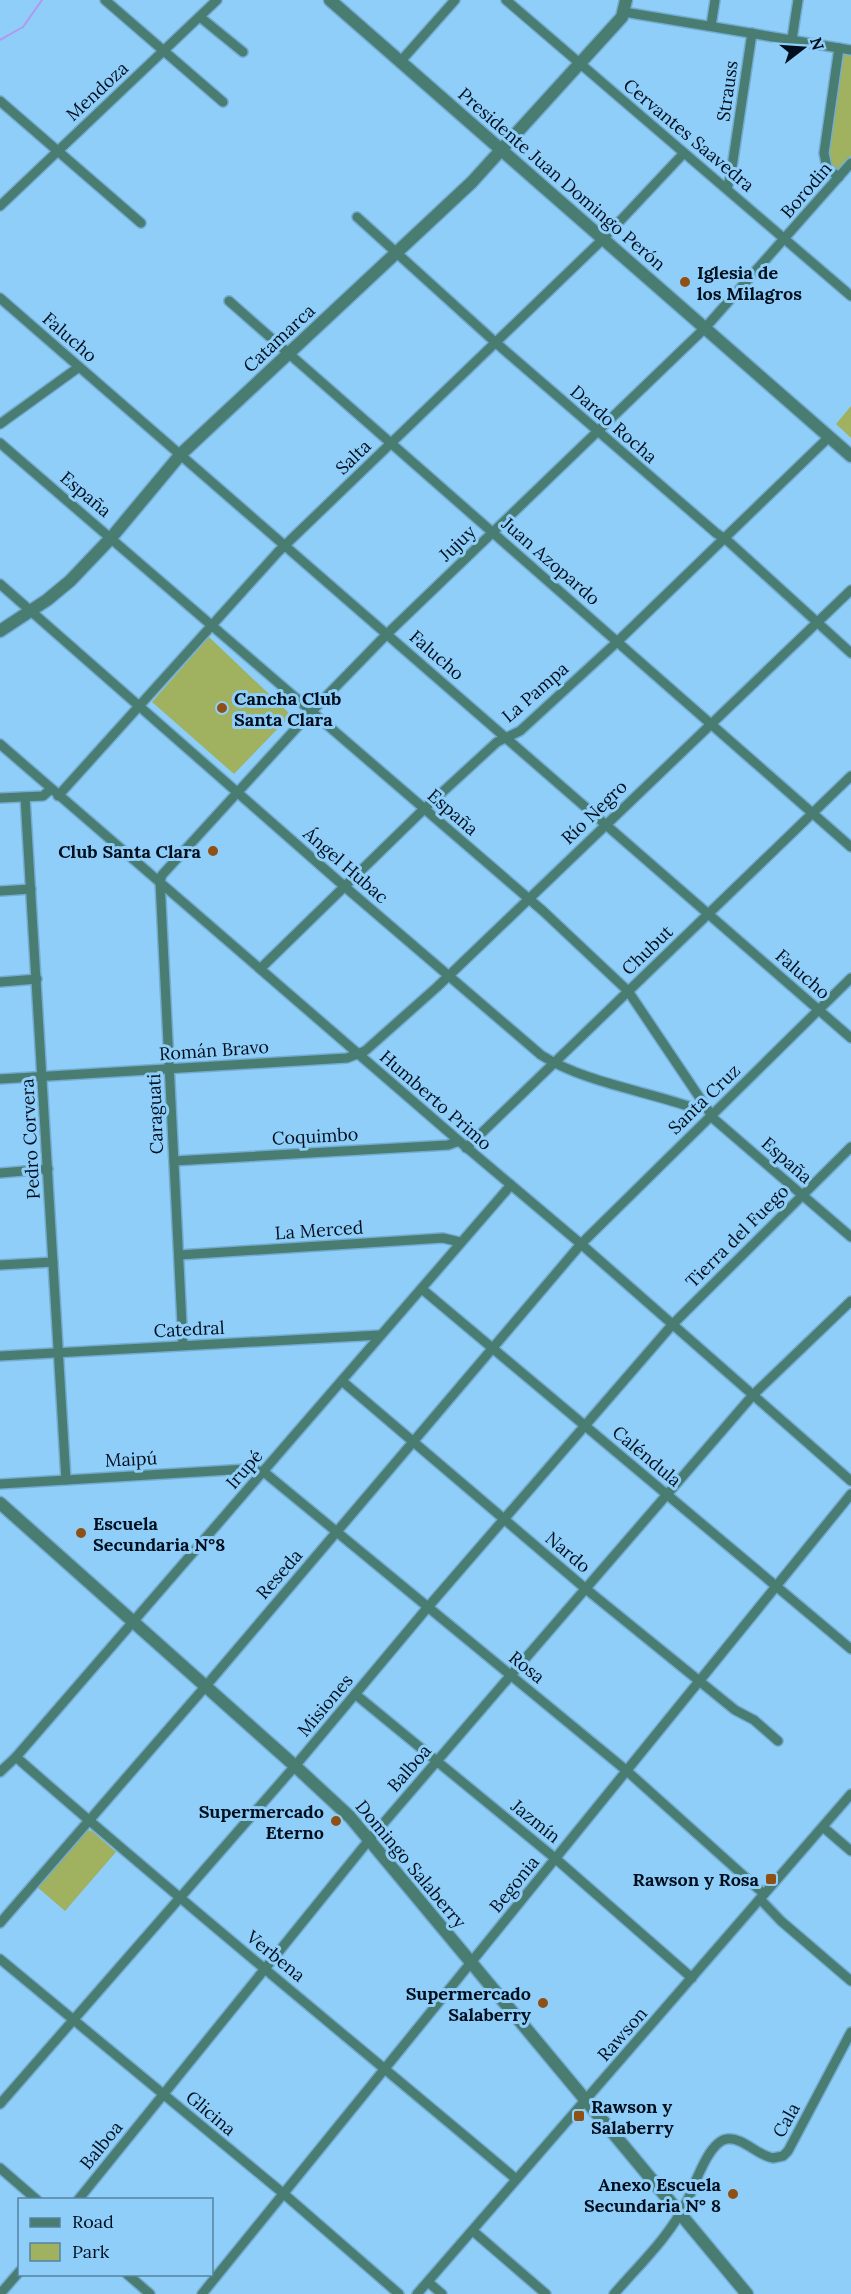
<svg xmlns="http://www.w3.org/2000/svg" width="851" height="2294" viewBox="0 0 851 2294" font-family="Lora,serif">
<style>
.green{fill:#a0b15f}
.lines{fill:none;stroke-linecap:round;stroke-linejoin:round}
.stream{stroke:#b596f0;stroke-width:2}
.minor-casing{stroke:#75acd2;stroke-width:12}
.tertiary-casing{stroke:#75acd2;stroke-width:15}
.minor{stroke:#497d72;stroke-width:9}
.tertiary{stroke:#497d72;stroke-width:12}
.poi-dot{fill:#8e5014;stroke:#8fcef9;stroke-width:2}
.labels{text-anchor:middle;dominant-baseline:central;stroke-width:6;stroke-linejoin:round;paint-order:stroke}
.street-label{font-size:18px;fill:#000f1e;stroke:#8fcef9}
.poi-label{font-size:18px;font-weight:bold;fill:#000f1e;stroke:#8fcef9;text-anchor:end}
</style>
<rect width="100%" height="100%" fill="#8fcef9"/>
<g class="green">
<path d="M843,53L851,55V156L840,170C831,167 829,164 828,154Z"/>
<path d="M851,406V438L836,424Z"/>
<path d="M209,637L291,715L234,774L152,702Z"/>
<path d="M86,1830L92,1831L116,1852L65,1911L36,1886Z"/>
</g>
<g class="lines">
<path class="stream" d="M0,40L23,27L42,0"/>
<g class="minor-casing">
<g id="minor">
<path d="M105,0L223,102"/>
<path d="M506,0L851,296"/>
<path d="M624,12L851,50"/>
<path d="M200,17L243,52"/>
<path d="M711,26L715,0"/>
<path d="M792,39L798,0"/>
<path d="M400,62L455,0"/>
<path d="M0,101L141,223"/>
<path d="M839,177L827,168L824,153L839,48"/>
<path d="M727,189L731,174L752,33"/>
<path d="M0,206L217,0"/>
<path d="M357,217L495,342L716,533L729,542L851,653"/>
<path d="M0,298L851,1038"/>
<path d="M229,301L851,847"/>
<path d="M0,424L79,367"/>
<path d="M0,443L543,911L628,991L714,1119L851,1237"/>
<path d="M0,584L344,886L541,1055C583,1082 646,1091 694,1108L704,1106"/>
<path d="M0,744L459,1141L581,1244L851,1481"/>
<path d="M58,796L278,552L603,239L684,153"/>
<path d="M25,797L66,1480"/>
<path d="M0,798L43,796L51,789"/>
<path d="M0,891L31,889"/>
<path d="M261,968L424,809L497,742L520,731L617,642L829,437"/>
<path d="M0,982L37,979"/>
<path d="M0,1079L347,1058L365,1051L437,987L851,590"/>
<path d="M466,1148L851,776"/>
<path d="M174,1161L448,1145L459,1141"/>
<path d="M0,1173L48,1169"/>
<path d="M179,1255L443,1238L460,1242"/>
<path d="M0,1265L53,1262"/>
<path d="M422,1289L851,1649"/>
<path d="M183,1345L160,881L162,875L311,712L387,634L705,328L851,163"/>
<path d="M0,1356L380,1335"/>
<path d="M342,1381L586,1589L735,1710L754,1720L778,1741"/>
<path d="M0,1484L247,1469L264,1472L627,1771L764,1894"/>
<path d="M355,1694L556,1859L692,1978"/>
<path d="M16,1757C180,1901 349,2038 516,2179"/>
<path d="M0,1772L16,1757L511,1185"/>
<path d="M823,1827L851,1851"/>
<path d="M760,1899L781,1921L851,1981"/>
<path d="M0,1923L205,1687L581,1244L851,978"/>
<path d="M0,1959L284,2194L399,2294"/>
<path d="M0,2104L295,1766L428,1607L672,1325L851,1147"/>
<path d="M0,2168L37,2200"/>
<path d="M78,2200L369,1840L511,1675L753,1395L851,1301"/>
<path d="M473,2231L546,2294"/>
<path d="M127,2274L150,2294"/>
<path d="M428,2282L442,2294"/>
<path d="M0,2294L20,2271"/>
<path d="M202,2294L851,1494"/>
<path d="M417,2294L851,1794"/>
<path d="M614,2294C640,2264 671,2235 688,2199C695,2184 709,2141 727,2139C743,2137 758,2156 773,2158L783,2156L788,2151L851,2032"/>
</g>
</g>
<g class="tertiary-casing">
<g id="tertiary">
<path d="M330,0L851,456"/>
<path d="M0,631L47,600L70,581L111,538L181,454L472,182L622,17L626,0"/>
<path d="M0,1503L295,1766L350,1817L747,2294"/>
</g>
</g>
<use href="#minor" class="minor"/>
<use href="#tertiary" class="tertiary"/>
</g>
<g class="poi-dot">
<circle cx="685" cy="282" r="6"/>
<circle cx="222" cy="708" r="6"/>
<circle cx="213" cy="851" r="6"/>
<circle cx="81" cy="1533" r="6"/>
<circle cx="336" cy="1821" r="6"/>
<rect x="765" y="1873" width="12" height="12" rx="3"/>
<circle cx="543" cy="2003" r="6"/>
<rect x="573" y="2110" width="12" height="12" rx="3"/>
<circle cx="733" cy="2194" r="6"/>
</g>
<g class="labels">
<g class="street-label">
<text transform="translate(97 91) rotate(-43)">Mendoza</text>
<text transform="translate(727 91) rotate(-82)">Strauss</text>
<text transform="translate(689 135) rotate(40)">Cervantes Saavedra</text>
<text transform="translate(562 179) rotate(41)">Presidente Juan Domingo Perón</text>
<text transform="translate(806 190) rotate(-49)">Borodin</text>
<text transform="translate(70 337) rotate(41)">Falucho</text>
<text transform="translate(279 338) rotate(-43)">Catamarca</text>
<text transform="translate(614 424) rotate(41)">Dardo Rocha</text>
<text transform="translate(353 457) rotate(-44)">Salta</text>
<text transform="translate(86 494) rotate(40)">España</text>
<text transform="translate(457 543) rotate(-44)">Jujuy</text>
<text transform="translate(551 561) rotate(41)">Juan Azopardo</text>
<text transform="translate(437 655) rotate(41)">Falucho</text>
<text transform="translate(535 692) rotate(-41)">La Pampa</text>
<text transform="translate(453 812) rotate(41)">España</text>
<text transform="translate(594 812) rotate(-44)">Río Negro</text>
<text transform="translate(346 865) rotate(41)">Ángel Hubac</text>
<text transform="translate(647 950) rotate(-44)">Chubut</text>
<text transform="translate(803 974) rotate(41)">Falucho</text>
<text transform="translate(214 1050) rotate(-4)">Román Bravo</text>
<text transform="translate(704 1099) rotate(-44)">Santa Cruz</text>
<text transform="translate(436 1100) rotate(41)">Humberto Primo</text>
<text transform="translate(155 1114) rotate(-92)">Caraguati</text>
<text transform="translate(315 1136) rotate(-3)">Coquimbo</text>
<text transform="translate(30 1139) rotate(-93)">Pedro Corvera</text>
<text transform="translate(787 1160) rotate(41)">España</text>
<text transform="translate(319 1230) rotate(-4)">La Merced</text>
<text transform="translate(737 1236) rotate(-45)">Tierra del Fuego</text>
<text transform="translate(189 1329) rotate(-3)">Catedral</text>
<text transform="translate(647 1456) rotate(40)">Caléndula</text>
<text transform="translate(131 1459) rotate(-3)">Maipú</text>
<text transform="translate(244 1469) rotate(-49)">Irupé</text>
<text transform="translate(568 1552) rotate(40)">Nardo</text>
<text transform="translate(279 1574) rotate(-49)">Reseda</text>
<text transform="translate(527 1667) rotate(39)">Rosa</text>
<text transform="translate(325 1705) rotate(-50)">Misiones</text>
<text transform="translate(409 1768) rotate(-49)">Balboa</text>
<text transform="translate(536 1821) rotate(39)">Jazmín</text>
<text transform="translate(411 1864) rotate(50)">Domingo Salaberry</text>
<text transform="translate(514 1884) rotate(-51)">Begonia</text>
<text transform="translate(276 1956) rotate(39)">Verbena</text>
<text transform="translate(622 2034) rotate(-49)">Rawson</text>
<text transform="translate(211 2113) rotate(40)">Glicina</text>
<text transform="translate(786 2120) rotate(-61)">Cala</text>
<text transform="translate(101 2145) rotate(-51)">Balboa</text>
</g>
<g class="poi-label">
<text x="697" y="272" text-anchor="start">Iglesia de<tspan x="697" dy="21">los Milagros</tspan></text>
<text x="234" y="698" text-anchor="start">Cancha Club<tspan x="234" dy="21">Santa Clara</tspan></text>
<text x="201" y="851">Club Santa Clara</text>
<text x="93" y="1523" text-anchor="start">Escuela<tspan x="93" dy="21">Secundaria N°8</tspan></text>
<text x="324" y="1811">Supermercado<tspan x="324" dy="21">Eterno</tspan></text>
<text x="759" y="1879">Rawson y Rosa</text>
<text x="531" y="1993">Supermercado<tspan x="531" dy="21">Salaberry</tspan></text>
<text x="591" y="2106" text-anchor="start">Rawson y<tspan x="591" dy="21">Salaberry</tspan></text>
<text x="721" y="2184">Anexo Escuela<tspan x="721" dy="21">Secundaria N° 8</tspan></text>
</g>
</g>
<rect x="18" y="2198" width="195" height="78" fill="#8fcef9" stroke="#5682a1" stroke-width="1.5"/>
<rect x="30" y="2218" width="30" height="9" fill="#497d72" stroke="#5682a1" stroke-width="1.5"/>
<text x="72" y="2228" font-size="18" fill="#000f1e">Road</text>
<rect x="30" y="2243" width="30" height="18" fill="#a0b15f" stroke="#5682a1" stroke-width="1.5"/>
<text x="72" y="2258" font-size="18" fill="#000f1e">Park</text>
<g transform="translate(803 48) rotate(73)" stroke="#8fcef9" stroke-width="4.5" paint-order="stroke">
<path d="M0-4.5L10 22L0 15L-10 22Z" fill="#000f1e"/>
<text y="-9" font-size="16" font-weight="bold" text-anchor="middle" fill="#000f1e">N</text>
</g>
</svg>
